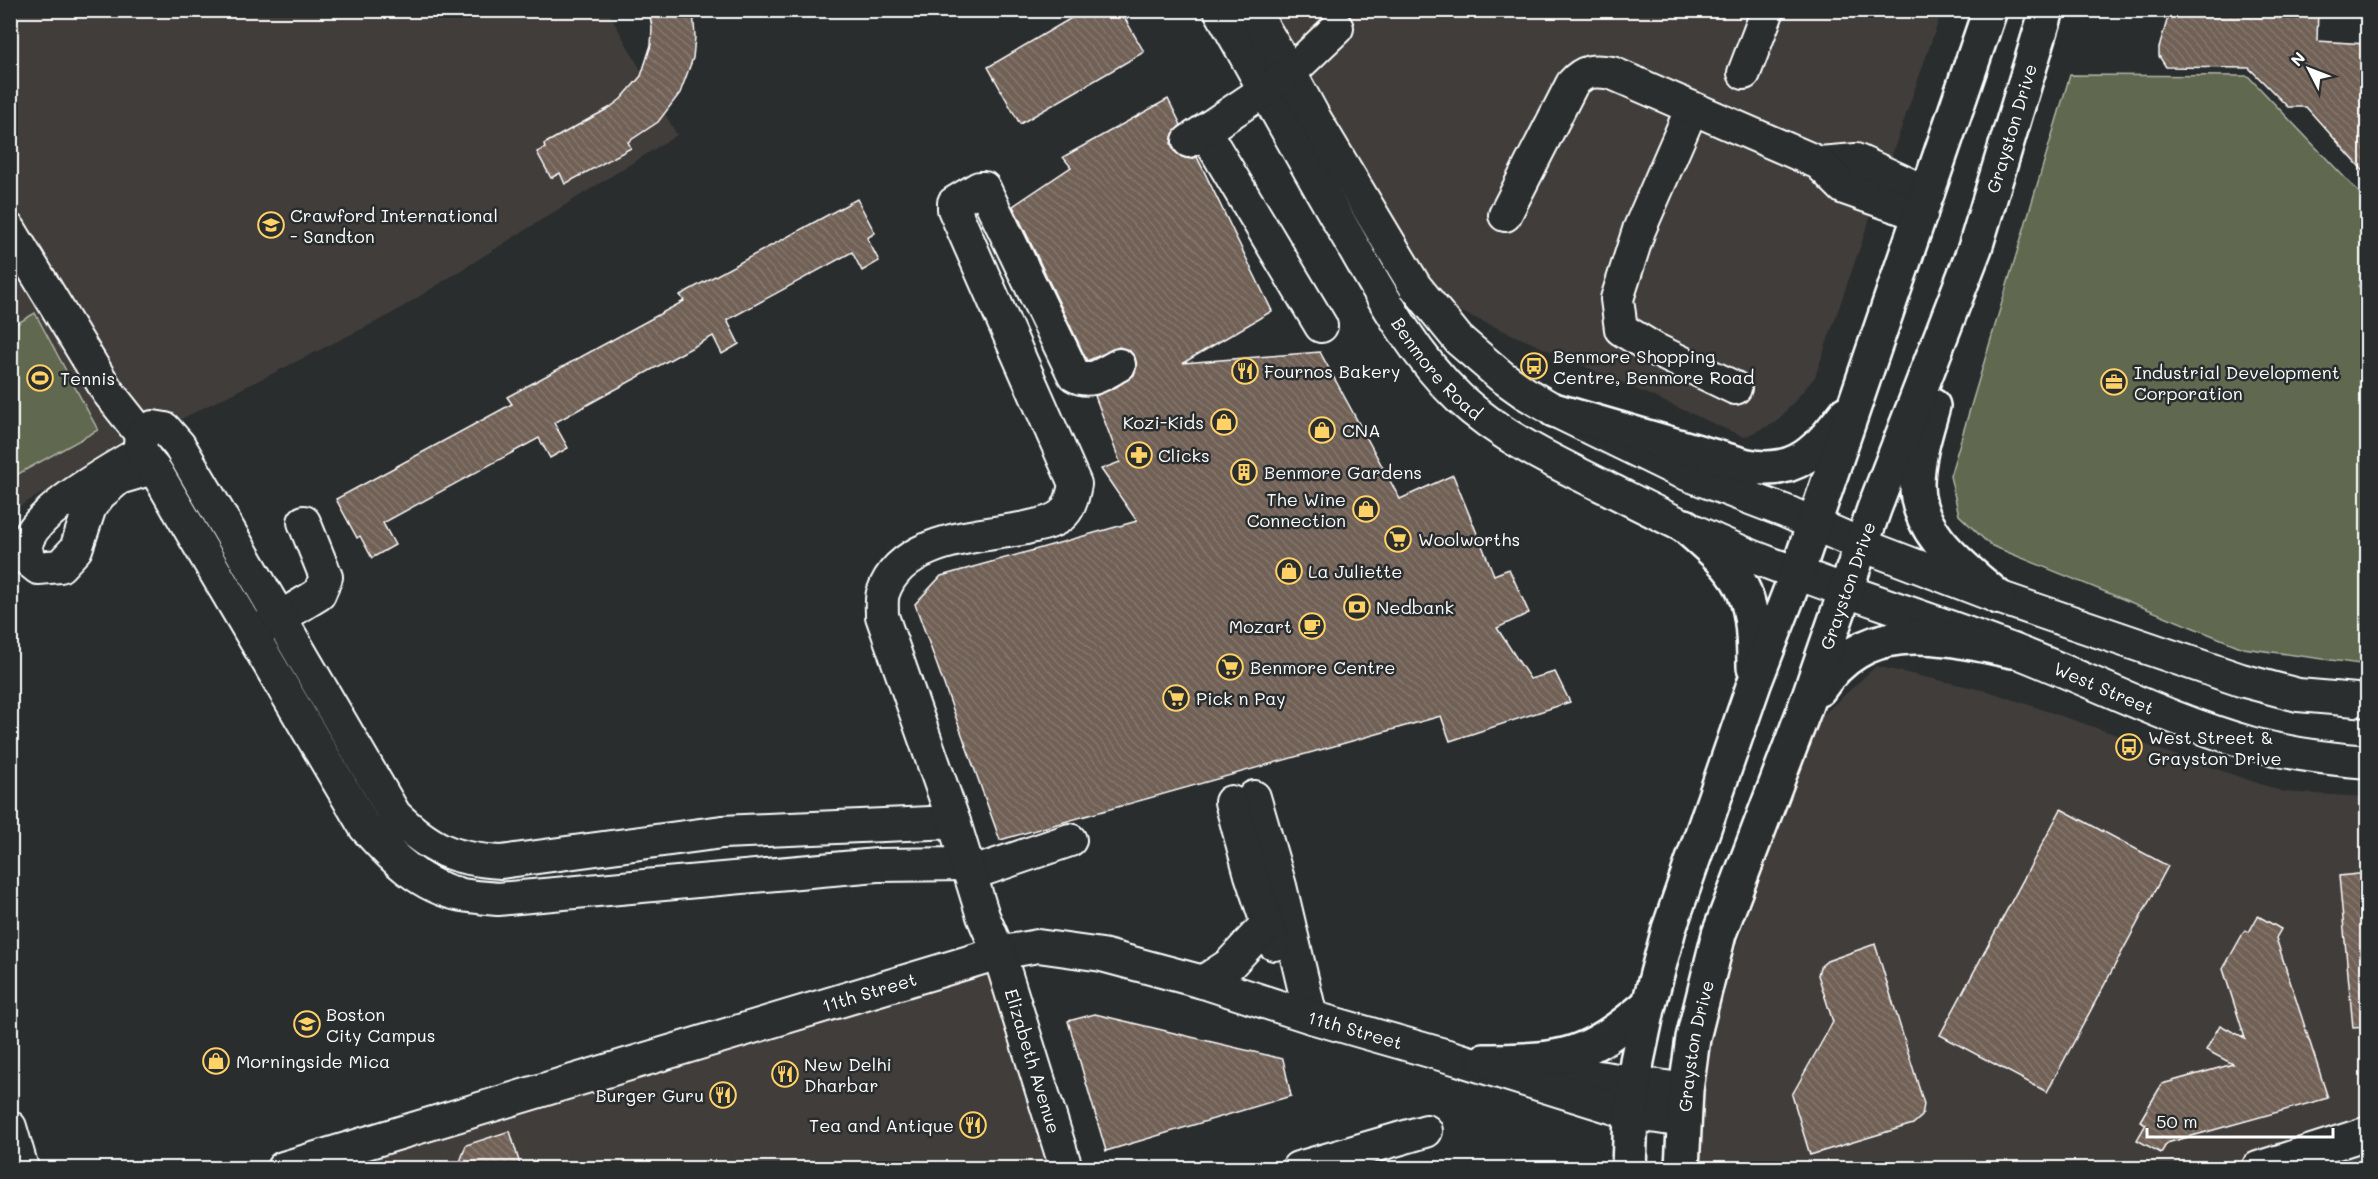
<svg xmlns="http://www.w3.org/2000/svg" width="2378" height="1179" viewBox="0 0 2378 1179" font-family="Mali,sans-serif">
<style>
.built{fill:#3f3c3a}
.green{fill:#61694f;stroke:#b0b4a7;stroke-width:1.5}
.building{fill:url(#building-back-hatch);stroke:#fff;stroke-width:1.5}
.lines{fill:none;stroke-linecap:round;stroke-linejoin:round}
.minor-casing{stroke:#fff;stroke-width:36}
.major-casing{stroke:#fff;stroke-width:38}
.minor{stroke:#2a2d2e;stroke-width:32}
.major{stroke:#2a2d2e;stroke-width:33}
.labels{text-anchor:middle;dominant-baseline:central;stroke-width:5;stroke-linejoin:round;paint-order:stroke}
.street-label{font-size:18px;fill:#fff;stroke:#2a2d2e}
.poi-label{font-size:18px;fill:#fff;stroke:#2a2d2e;text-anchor:start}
</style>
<defs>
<pattern id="building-back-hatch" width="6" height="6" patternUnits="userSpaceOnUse" patternTransform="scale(1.5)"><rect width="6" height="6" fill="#6f6056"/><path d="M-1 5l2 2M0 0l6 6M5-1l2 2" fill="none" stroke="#85786f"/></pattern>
</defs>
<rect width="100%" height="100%" fill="#2a2d2e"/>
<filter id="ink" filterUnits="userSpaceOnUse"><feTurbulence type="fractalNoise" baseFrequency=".0167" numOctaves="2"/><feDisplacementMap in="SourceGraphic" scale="12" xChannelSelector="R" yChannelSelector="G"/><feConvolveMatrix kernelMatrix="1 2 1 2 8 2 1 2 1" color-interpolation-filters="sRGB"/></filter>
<g filter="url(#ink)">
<g class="built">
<path d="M1262,10L1942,11L1815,377L1777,422L1744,437L1441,303Z"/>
<path d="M11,11H608L677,135L388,316L115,452L11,511Z"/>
<path d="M1876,666L1991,692L2284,792L2367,797V1168H1682L1675,1121L1815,722Z"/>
<path d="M999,954L1067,1168H294Z"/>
</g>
<g class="green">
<path d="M2070,75L2248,76L2367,201V277L2358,286L2368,296L2367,665L2243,648L1990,545L1959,515L1950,476Z"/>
<path d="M35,313L98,430L11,478V327Z"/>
</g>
<g class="building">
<path d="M649,10H693L695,37L693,58L680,93L658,122L628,142L631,148L565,184L560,173L551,178L537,152L545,148L544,144L609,108L621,99L641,76L651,45L652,28Z"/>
<path d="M1085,10H1120L1144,52L1020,124L988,67Z"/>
<path d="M2170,10H2318L2317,41L2367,44V175L2306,107H2288L2249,68L2166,67L2159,56V48Z"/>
<path d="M1168,99L1181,125L1173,134L1171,143L1174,151L1182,157L1190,159L1197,157L1272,311L1183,363L1320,352L1400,499L1453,475L1494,575L1509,569L1529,613L1497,628L1530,679L1555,672L1570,702L1450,741L1441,716L1000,840L915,604L941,576L1137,521L1101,469L1120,462L1095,396L1116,387L1134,375L1137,366L1135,357L1129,350L1119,347L1087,361L1013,206L1071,167L1063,157Z"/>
<path d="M857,199L875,233L867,238L879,261L862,271L852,252L727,320L739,344L722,354L713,336L554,423L568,448L550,458L539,438L383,523L395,545L372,558L360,536L357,538L336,499L512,404L507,397L684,301L680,295Z"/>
<path d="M2061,809L2168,866L2047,1092L1940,1035Z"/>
<path d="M2367,873V1027L2353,1028L2339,876Z"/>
<path d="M2258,916L2281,929L2276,938L2328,1098L2167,1143L2161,1153L2137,1140L2146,1124L2140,1121L2162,1084L2233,1064L2206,1050L2220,1025L2245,1038L2223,969L2245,930L2249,932Z"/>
<path d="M1875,944L1924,1104L1922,1116L1913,1124L1810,1155L1792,1095L1833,1022L1818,975L1820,967L1827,961Z"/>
<path d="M1095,1014L1283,1059L1291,1096L1106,1151L1068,1021Z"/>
<path d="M510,1131L521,1168H458L466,1145Z"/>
</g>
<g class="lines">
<g class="minor-casing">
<g id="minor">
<path id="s1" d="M1220,10C1264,89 1307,167 1352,244C1383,298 1414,355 1459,398C1501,437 1556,463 1607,488C1661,515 1715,543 1772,564C1851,594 1931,619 2010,649C2091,680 2170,721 2253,744C2291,754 2329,759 2368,762"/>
<path d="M1253,10L1290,73L1315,119L1415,286L1459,340L1501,376L1525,393L1554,410L1679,471L1787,512L1862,545L1998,597L2241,680L2298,695L2368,701"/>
<path d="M1744,73L1768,10"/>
<path d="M1692,108L1639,230L1617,299L1621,329L1654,349L1735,388"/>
<path d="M1205,132L1321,326"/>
<path d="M1189,141L1290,73L1337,28"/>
<path d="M1819,163L1856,160L1928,193"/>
<path d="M1505,215L1572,84C1584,70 1594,70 1612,73L1819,163L1844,188L1921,215"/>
<path d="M10,230L108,392L142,435"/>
<path d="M141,452C114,468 30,514 26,546C26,550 28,556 28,560L38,568L60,566L76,549L90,507L100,494L119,478L153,468"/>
<path d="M263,628L319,594L326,577L304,522"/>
<path d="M1254,797L1280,886L1311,1017"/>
<path d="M1231,802L1251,875L1274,944"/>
<path d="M954,822L722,832L501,862C452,859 430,849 395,815L179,445L165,429L153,427L142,435C135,451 148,461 157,473L365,827C391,857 421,887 462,895C474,897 486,898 498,899L877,865L967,864"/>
<path d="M970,874L1070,840"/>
<path d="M1203,982L1229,965L1268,923"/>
<path d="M1537,1068L1686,1090"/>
<path d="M10,1127L22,1168"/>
<path id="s2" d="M283,1168L999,953L1038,946L1102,955L1203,982L1311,1017L1458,1059L1631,1113L1684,1121"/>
<path d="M1066,1168L999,953L983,916L954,822L882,616C882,608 881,600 883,593C901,538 978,537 1026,528C1038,525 1055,523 1064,513C1071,505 1073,495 1075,484L954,209V203L979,188H984L1074,375C1090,385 1104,373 1119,365"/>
<path d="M1298,1168L1426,1131"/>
<path d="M2258,1168L2368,1133"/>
</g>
</g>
<g class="major-casing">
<g id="major">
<path d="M1933,406C1926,431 1917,458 1917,484C1916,534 1965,568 1998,597"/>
<path d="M1554,410L1747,466C1797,476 1818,449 1846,413"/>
<path d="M1685,526C1743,576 1754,588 1754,667"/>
<path d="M1819,689C1867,616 1941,637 2013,651"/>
<path d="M1484,1061C1567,1060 1585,1058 1649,1004"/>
<path d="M1629,1168L1631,1113L1637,1061L1649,1004L1669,929L1754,684L1797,573L1990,10"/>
<path id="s3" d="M1682,1168L1686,1090L1693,1038L1719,934L1803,713L1874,509L1975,248L2047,10"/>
</g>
</g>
<use href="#minor" class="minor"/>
<use href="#major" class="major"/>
</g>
</g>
<defs>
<g id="school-ring" transform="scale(1.35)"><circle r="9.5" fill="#2a2d2e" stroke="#ffd166" stroke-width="1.5"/><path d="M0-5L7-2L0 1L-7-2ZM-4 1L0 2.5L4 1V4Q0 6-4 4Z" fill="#ffd166"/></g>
<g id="bus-ring" transform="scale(1.35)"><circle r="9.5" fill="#2a2d2e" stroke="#ffd166" stroke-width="1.5"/><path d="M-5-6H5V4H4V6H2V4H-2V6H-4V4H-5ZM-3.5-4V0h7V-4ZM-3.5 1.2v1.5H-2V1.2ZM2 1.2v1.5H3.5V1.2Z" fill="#ffd166"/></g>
<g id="restaurant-ring" transform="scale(1.35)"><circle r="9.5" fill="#2a2d2e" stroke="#ffd166" stroke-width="1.5"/><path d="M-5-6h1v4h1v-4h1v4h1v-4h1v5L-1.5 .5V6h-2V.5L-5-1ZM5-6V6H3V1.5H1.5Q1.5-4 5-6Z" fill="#ffd166"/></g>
<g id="stadium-ring" transform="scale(1.35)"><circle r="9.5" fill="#2a2d2e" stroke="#ffd166" stroke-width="1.5"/><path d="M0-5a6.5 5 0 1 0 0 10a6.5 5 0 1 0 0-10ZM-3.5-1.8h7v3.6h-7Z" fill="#ffd166"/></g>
<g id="office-ring" transform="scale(1.35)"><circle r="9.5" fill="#2a2d2e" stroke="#ffd166" stroke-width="1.5"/><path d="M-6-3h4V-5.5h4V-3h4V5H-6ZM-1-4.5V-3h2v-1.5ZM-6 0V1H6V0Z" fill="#ffd166"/></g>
<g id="shop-ring" transform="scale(1.35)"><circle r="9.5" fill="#2a2d2e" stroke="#ffd166" stroke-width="1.5"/><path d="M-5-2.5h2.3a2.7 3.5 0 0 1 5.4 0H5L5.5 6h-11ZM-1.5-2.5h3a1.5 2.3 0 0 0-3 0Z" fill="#ffd166"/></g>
<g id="pharmacy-ring" transform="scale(1.35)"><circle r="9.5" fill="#2a2d2e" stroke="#ffd166" stroke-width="1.5"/><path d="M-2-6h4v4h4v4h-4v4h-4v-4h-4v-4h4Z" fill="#ffd166"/></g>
<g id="building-ring" transform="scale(1.35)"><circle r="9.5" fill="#2a2d2e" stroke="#ffd166" stroke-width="1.5"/><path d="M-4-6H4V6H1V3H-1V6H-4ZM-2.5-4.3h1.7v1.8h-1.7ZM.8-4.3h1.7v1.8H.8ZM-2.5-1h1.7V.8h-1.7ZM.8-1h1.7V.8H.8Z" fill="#ffd166"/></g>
<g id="supermarket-ring" transform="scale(1.35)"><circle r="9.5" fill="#2a2d2e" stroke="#ffd166" stroke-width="1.5"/><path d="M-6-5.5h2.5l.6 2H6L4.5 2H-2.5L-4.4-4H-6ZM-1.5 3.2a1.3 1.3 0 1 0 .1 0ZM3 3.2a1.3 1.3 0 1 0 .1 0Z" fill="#ffd166"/></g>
<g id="bank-ring" transform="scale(1.35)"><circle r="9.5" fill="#2a2d2e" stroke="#ffd166" stroke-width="1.5"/><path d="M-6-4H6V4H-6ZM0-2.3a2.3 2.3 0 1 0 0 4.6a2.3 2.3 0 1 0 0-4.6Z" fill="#ffd166"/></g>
<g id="cafe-ring" transform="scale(1.35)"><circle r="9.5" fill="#2a2d2e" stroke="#ffd166" stroke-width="1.5"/><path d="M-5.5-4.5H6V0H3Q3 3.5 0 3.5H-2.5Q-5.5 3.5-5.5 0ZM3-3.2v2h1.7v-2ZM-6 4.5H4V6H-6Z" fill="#ffd166"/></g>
<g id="university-ring" transform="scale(1.35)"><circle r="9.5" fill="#2a2d2e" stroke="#ffd166" stroke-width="1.5"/><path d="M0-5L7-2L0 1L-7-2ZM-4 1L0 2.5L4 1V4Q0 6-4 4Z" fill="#ffd166"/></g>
</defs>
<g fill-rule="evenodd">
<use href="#school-ring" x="271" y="225"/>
<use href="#bus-ring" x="1534" y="366"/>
<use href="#restaurant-ring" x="1245" y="371"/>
<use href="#stadium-ring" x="40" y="378"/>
<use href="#office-ring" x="2114" y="382"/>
<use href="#shop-ring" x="1224" y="422"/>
<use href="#shop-ring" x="1322" y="430"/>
<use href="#pharmacy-ring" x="1139" y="455"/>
<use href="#building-ring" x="1244" y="472"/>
<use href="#shop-ring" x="1366" y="509"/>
<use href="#supermarket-ring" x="1398" y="539"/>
<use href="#shop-ring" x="1289" y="571"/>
<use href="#bank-ring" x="1357" y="607"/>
<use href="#cafe-ring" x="1312" y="626"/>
<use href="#supermarket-ring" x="1230" y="667"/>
<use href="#supermarket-ring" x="1176" y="698"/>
<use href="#bus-ring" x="2129" y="747"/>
<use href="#university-ring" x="307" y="1024"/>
<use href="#shop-ring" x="216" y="1061"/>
<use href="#restaurant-ring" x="785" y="1074"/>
<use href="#restaurant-ring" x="723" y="1095"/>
<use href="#restaurant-ring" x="973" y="1125"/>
</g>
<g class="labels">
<g class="street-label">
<text stroke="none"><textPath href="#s3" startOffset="1095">Grayston Drive</textPath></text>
<text stroke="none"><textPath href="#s1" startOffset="420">Benmore Road</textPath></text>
<text stroke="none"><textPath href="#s3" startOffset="609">Grayston Drive</textPath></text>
<text stroke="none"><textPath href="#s1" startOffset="1167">West Street</textPath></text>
<text stroke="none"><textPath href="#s2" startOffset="612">11th Street</textPath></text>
<text stroke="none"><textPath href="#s2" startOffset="1116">11th Street</textPath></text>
<text stroke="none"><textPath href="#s3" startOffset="123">Grayston Drive</textPath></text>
<text transform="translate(1033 1061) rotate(73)">Elizabeth Avenue</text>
</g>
<g class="poi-label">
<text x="290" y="215">Crawford International<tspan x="290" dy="21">- Sandton</tspan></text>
<text x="1553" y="356">Benmore Shopping<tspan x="1553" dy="21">Centre, Benmore Road</tspan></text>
<text x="1264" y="371">Fournos Bakery</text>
<text x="2134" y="372">Industrial Development<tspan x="2134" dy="21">Corporation</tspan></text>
<text x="60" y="378">Tennis</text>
<text x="1204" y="422" text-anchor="end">Kozi-Kids</text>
<text x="1342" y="430">CNA</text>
<text x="1158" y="455">Clicks</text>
<text x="1264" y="472">Benmore Gardens</text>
<text x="1346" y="499" text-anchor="end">The Wine<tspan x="1346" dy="21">Connection</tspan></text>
<text x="1418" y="539">Woolworths</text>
<text x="1308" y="571">La Juliette</text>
<text x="1376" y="607">Nedbank</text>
<text x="1292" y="626" text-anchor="end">Mozart</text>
<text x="1250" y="667">Benmore Centre</text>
<text x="1196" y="698">Pick n Pay</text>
<text x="2148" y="737">West Street &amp;<tspan x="2148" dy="21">Grayston Drive</tspan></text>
<text x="326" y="1014">Boston<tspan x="326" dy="21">City Campus</tspan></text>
<text x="236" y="1061">Morningside Mica</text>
<text x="804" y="1064">New Delhi<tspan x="804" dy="21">Dharbar</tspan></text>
<text x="704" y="1095" text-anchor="end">Burger Guru</text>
<text x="954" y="1125" text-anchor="end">Tea and Antique</text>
</g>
</g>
<rect width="2378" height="1179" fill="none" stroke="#2a2d2e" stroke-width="36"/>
<rect x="18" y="18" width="2342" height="1143" fill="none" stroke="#fff" stroke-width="2" filter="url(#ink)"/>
<g transform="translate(2309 69) rotate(312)" stroke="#2a2d2e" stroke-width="4.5" paint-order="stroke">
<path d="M0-4.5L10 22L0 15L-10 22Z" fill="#ffffff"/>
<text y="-9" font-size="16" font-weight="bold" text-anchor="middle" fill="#ffffff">N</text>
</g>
<path d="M2147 1128v9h186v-9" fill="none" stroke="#ffffff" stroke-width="3"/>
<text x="2156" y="1128" font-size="18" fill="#ffffff" stroke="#2a2d2e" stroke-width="4.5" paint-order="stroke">50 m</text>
</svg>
